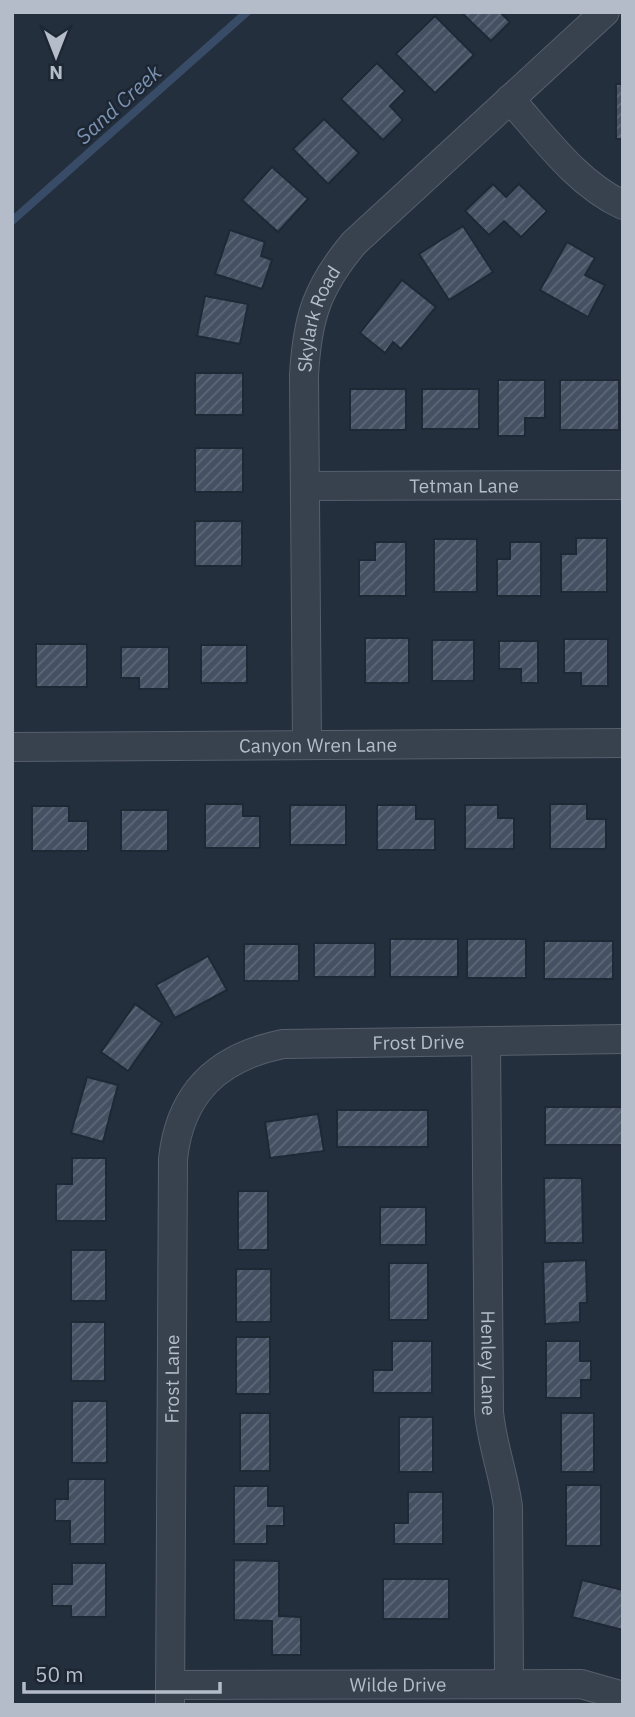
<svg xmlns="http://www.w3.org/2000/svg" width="635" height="1717" viewBox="0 0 635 1717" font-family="'IBM Plex Sans',sans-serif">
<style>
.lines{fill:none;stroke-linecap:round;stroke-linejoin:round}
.stream{stroke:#394c67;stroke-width:8}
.building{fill:url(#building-hatch);stroke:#1f2835;stroke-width:2}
.street-casing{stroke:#565f6c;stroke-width:30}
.street{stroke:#38414e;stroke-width:28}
.labels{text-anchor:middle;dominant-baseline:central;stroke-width:5;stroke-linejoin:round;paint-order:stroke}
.street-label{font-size:19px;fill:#b4bcc9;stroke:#1d2633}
.water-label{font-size:21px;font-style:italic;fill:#7c92b1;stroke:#1d2633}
</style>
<defs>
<pattern id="building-hatch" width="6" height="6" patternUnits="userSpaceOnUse" patternTransform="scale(1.75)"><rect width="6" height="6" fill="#455162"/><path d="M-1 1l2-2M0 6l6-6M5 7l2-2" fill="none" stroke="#5d6877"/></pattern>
</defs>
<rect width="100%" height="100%" fill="#242f3e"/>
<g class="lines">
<path class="stream" d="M12,221L247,12"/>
</g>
<g class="building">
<path d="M461,12H500L510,22L491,41Z"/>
<path d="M435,16L474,55L435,93L396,54Z"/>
<path d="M377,63L405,91L390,106L403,120L383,140L341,99Z"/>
<rect x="616" y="84" width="7" height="55"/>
<path d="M324,119L359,153L328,184L293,149Z"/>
<path d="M272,167L308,199L278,232L242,200Z"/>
<path d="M493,184L506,197L519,184L547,211L521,237L504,221L489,235L465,211Z"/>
<path d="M463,226L493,272L449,300L419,254Z"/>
<path d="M230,230L265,242L261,256L272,260L262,289L215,274Z"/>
<path d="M567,242L595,258L585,275L605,285L588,317L540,290Z"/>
<path d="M402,280L436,307L401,349L393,342L385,353L360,333Z"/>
<path d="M205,296L248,304L240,344L197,336Z"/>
<rect x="195" y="373" width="48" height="42"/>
<path d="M498,380H545V418H525V436H498Z"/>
<rect x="560" y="380" width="59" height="50"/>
<rect x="350" y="389" width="56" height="41"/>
<rect x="422" y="389" width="57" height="40"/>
<rect x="195" y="448" width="48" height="44"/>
<rect x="195" y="521" width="47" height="45"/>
<path d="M576,538H607V592H561V554H576Z"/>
<rect x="434" y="539" width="43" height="53"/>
<path d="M375,542H406V596H359V560H375Z"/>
<path d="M510,542H541V596H497V559H510Z"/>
<rect x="622" y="542" width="1" height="42"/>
<rect x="365" y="638" width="44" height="45"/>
<path d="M564,639H608V686H581V673H564Z"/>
<rect x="432" y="640" width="42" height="41"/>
<path d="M499,641H538V683H521V669H499Z"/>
<rect x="36" y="644" width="51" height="43"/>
<rect x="201" y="645" width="46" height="38"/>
<path d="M121,647H169V689H139V678H121Z"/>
<path d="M205,804H243V816H260V848H205Z"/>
<path d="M550,804H587V819H606V849H550Z"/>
<rect x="290" y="805" width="56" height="40"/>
<path d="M377,805H416V819H435V850H377Z"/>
<path d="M465,805H498V818H514V849H465Z"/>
<path d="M32,806H69V821H88V851H32Z"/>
<rect x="121" y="810" width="47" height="41"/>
<rect x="390" y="939" width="68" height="38"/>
<rect x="467" y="939" width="59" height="39"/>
<rect x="544" y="941" width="69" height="38"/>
<rect x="314" y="943" width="61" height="34"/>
<rect x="244" y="944" width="55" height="37"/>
<path d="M208,956L227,990L175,1018L156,985Z"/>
<path d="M135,1004L162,1023L128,1071L101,1052Z"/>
<path d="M87,1077L118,1085L103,1142L71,1133Z"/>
<rect x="545" y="1107" width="78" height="38"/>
<rect x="337" y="1110" width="91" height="37"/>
<path d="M318,1114L324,1151L270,1158L265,1122Z"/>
<path d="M72,1158H106V1221H56V1184H72Z"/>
<path d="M544,1178H582L583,1243H545Z"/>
<rect x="238" y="1191" width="30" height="59"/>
<rect x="380" y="1207" width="46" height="38"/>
<rect x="71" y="1250" width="35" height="51"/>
<path d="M586,1260L587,1303H580V1322L545,1324L543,1262Z"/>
<rect x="389" y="1263" width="39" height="57"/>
<rect x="236" y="1269" width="35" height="53"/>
<rect x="71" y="1322" width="34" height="59"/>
<rect x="236" y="1337" width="34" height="57"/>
<path d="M392,1341H432V1393H373V1370H392Z"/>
<path d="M546,1341H580V1361H591V1380H581V1398H546Z"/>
<rect x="72" y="1401" width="35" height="62"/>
<rect x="240" y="1413" width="30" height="58"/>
<rect x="561" y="1413" width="33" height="59"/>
<rect x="399" y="1417" width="34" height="55"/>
<path d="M68,1479H105V1544H70V1521H55V1499H68Z"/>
<rect x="566" y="1485" width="35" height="61"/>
<path d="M234,1486H268V1506H284V1526H267V1544H234Z"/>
<path d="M408,1492H443V1544H394V1523H408Z"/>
<path d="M234,1560L279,1561V1616L301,1617V1655H272V1621L234,1620Z"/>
<path d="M72,1563H106V1617H71V1606H52V1584H72Z"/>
<rect x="383" y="1579" width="66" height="40"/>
<path d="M582,1580L623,1590V1630L572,1617Z"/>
</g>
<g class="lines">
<g class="street-casing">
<g id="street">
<path d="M510,99C544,137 576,183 623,205"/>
<path id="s1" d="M306,486L623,485"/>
<path id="s2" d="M307,744L304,376C307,318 317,287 354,243L605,12"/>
<path id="s3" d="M12,747L623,743"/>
<path id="s4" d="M486,1041L489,1412C492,1445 504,1475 508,1507L509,1682"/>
<path id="s5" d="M170,1685L581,1684L623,1696"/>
<path id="s6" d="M170,1705L173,1159C180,1093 218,1057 283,1044L623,1039"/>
</g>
</g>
<use href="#street" class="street"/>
</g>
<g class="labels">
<g class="street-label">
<text stroke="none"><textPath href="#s2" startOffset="427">Skylark Road</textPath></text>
<text stroke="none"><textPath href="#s1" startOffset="158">Tetman Lane</textPath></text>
<text stroke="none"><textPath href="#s3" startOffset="306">Canyon Wren Lane</textPath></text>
<text stroke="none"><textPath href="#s6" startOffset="854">Frost Drive</textPath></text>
<text stroke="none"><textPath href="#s4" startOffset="322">Henley Lane</textPath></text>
<text stroke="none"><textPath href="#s6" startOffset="326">Frost Lane</textPath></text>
<text stroke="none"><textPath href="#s5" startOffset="228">Wilde Drive</textPath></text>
</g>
<g class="water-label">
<text transform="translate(118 104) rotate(-42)">Sand Creek</text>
</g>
</g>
<rect width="635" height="1717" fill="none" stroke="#b4bcc9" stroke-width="28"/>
<g transform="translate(56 56) rotate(180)" stroke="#1d2633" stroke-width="5" paint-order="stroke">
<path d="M0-5L12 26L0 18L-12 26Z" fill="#b4bcc9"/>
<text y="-10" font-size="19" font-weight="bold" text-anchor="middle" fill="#b4bcc9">N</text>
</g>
<path d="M24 1682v10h196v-10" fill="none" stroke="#b4bcc9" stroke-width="3.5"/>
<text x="35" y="1682" font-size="21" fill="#b4bcc9" stroke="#1d2633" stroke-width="5" paint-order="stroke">50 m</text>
</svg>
